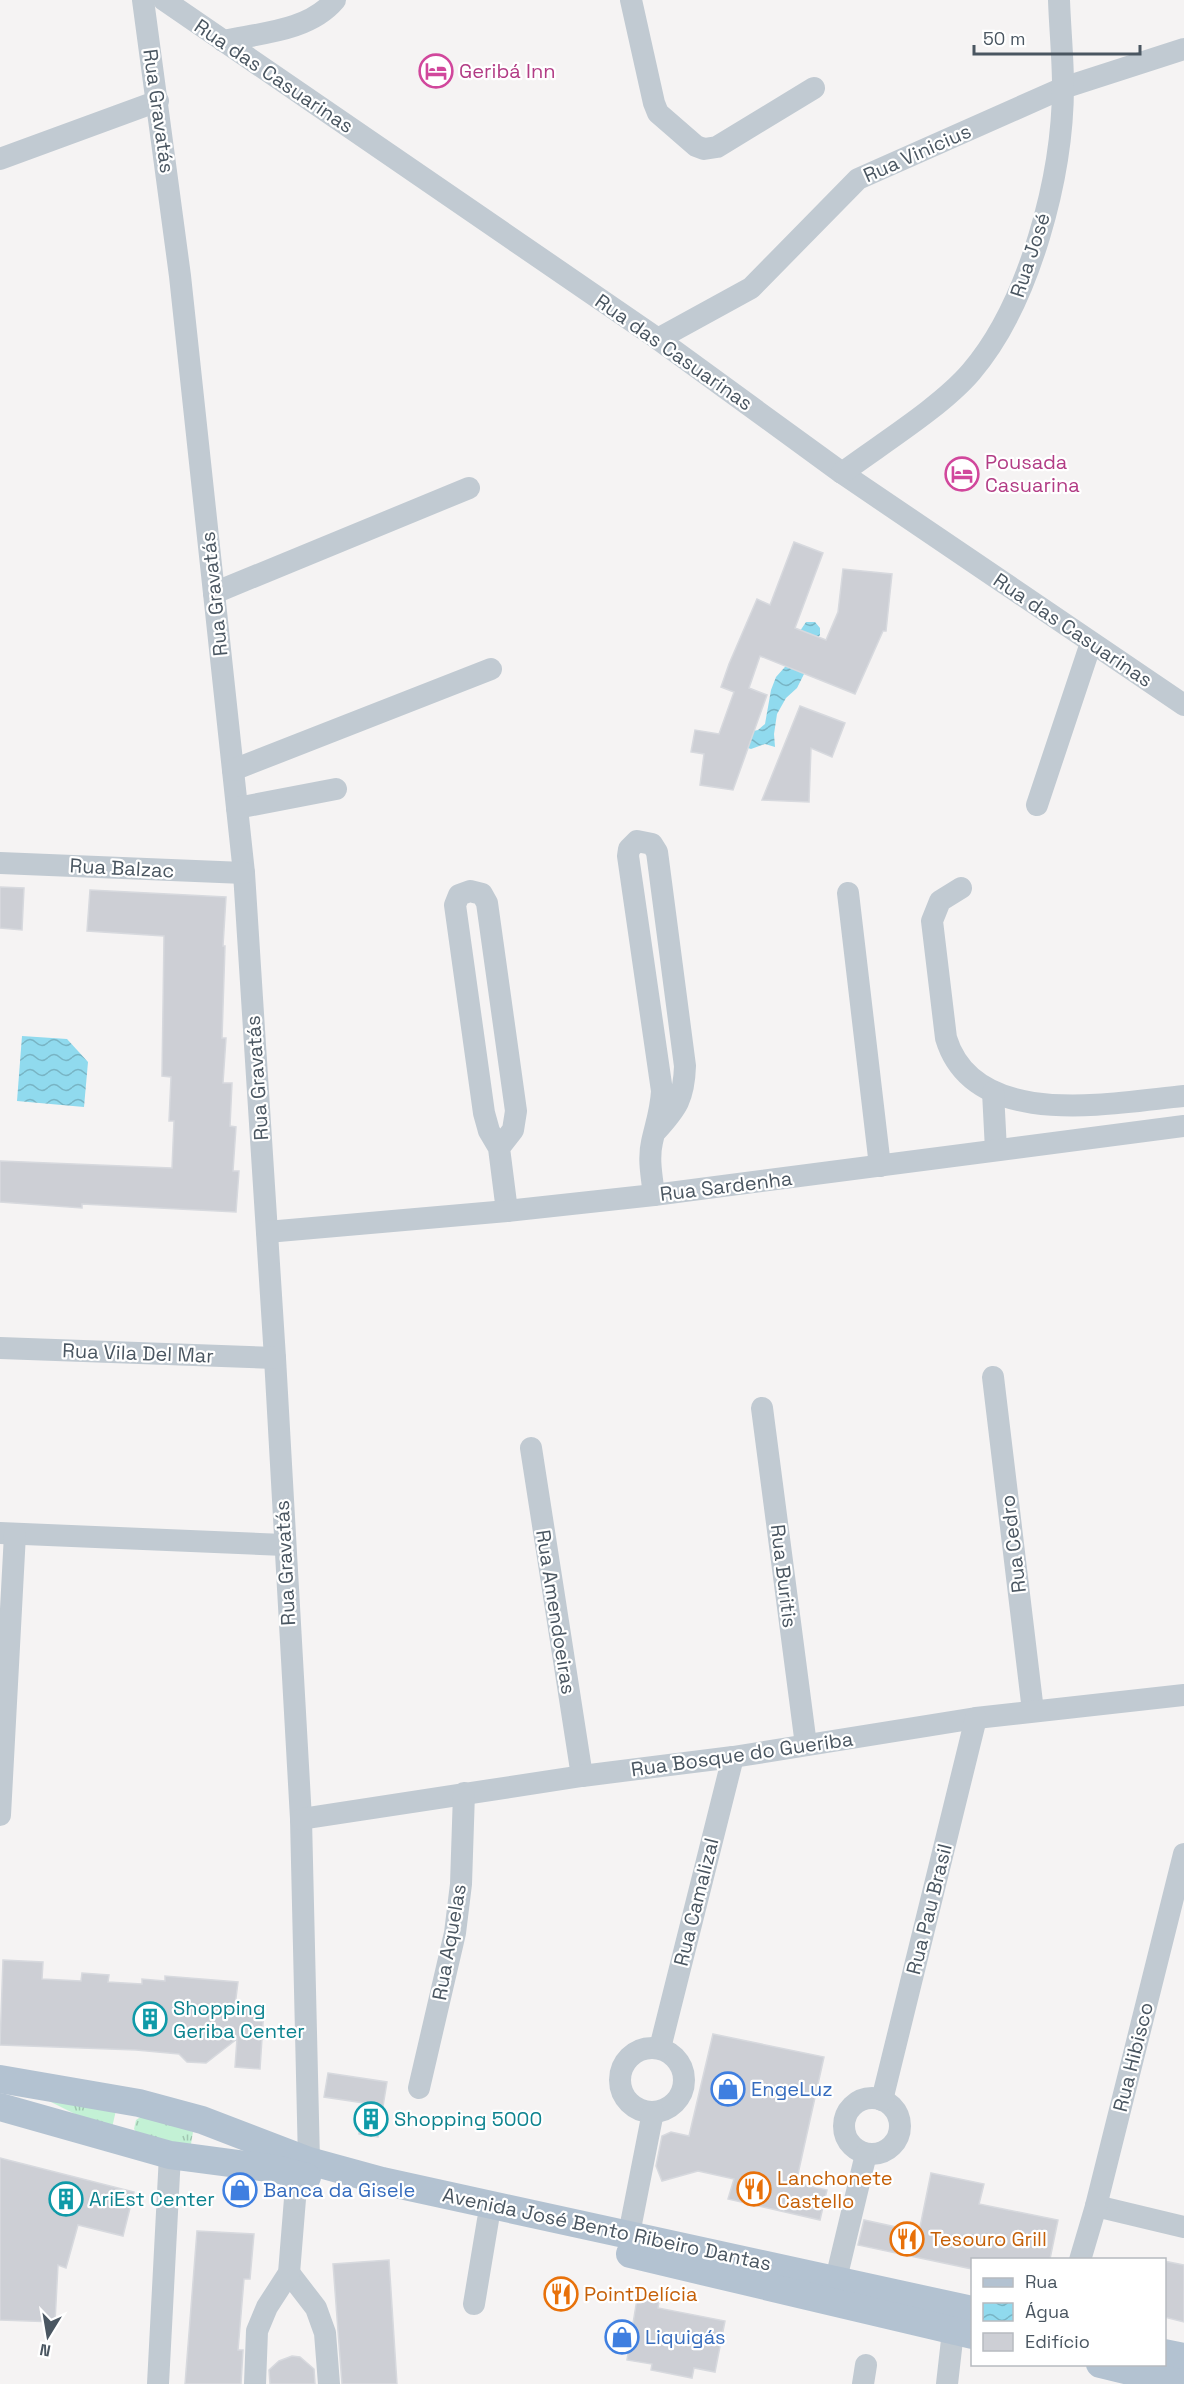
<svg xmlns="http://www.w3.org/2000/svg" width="1184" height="2384" viewBox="0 0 1184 2384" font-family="'Space Grotesk',sans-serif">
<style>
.grass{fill:url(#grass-tufts)}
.water{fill:url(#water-waves)}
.building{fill:#cdcfd5;stroke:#d7d9de;stroke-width:1.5}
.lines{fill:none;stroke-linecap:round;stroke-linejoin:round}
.minor{stroke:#c1cad2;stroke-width:22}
.major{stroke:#b3c2d1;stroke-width:28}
.labels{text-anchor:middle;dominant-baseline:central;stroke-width:4.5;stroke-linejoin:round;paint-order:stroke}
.hotel-label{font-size:20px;fill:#b23c85;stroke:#fff;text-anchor:start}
.street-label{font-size:20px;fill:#4a5661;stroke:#fff}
.culture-label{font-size:20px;fill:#0d838f;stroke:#fff;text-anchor:start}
.shop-label{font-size:20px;fill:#366cbe;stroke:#fff;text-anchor:start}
.food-label{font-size:20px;fill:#c56008;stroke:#fff;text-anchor:start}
</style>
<defs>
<pattern id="grass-tufts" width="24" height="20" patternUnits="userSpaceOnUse" patternTransform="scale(1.5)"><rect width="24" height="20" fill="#c3f1d5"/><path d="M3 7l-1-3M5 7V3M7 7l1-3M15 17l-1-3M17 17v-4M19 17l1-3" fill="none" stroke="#a0c6b0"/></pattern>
<pattern id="water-waves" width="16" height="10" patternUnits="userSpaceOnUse" patternTransform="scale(1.5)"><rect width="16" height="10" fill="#90daee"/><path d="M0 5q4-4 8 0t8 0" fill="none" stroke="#78b4c4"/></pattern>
</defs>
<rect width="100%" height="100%" fill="#f5f3f3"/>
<g class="grass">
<path d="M49,2101L117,2106L111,2132Z"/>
<path d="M148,2112L193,2132L191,2144L142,2140L134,2129L136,2120Z"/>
</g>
<g class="water">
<path d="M806,622H815L820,628V635L806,650L804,674L797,688L786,698L777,714L774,734L775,747L765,744L751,749L742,746L745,733L758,730L765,724L771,690L776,677L792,659L796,637Z"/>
<path d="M22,1036L67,1039L88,1062L84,1107L17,1101Z"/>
</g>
<g class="building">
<path d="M794,542L823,553L795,628L826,640L838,612L843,569L892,574L886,631H883L855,694L760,656L749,688L767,695L733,790L700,785L704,754L691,752L695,730L719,734L734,692L721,687L729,664L757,599L770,605Z"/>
<path d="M800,706L845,723L832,757L811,748L809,802L762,800Z"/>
<path d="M0,887L24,888L22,930L0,928Z"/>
<path d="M90,890L226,897L223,946H225L222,1038H226L223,1083H232L230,1126L236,1127L233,1171H239L236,1212L82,1204V1208L0,1202V1161L172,1168L174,1121H169L171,1077L162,1076L164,936L87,931Z"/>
<path d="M3,1960L43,1962L42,1979L81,1981L82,1973L109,1975L108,1982L142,1984V1979L165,1981V1976L238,1982L235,2006L264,2008L260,2069L235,2067L237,2039L206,2063L187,2062L179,2054L136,2050L0,2045Z"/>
<path d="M713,2034L824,2057L796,2183L827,2190L820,2220L728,2199L734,2179L698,2171L662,2181L656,2166L662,2136L671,2132L689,2136Z"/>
<path d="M328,2073L387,2082L378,2137L359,2134L364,2103L324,2097Z"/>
<path d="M0,2158L134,2192L123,2236L78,2225L66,2268L58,2265L55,2322L0,2320Z"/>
<path d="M931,2173L984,2184L979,2204L1058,2220L1050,2259H972V2269L858,2245L864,2220L919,2232Z"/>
<path d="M197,2231L254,2234L250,2279H244L238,2350H243L241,2384H185Z"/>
<path d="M389,2260L397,2384H342L333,2264Z"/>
<path d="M1164,2261L1184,2265V2322L1164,2317Z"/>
<path d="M637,2299L659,2302L658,2308L725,2321L715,2372L694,2368L692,2378L651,2370L652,2364L627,2360Z"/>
<path d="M292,2356L300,2357L314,2369L315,2384H270L269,2370L279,2361Z"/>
</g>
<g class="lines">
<g class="minor">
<path d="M143,0L180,276L244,873L275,1358L301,1819L309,2161"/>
<path d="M164,0L658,339L842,473L1184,705"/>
<path d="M631,0L654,103L658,113L696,146L704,149L717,147L814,88"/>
<path d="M223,41C261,33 309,31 335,0"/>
<path d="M0,159L158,101"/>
<path d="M658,339L751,288L858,179L1063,88L1184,49"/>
<path d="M842,473C881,444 941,407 971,372C1030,303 1063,175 1063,86C1063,58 1060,29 1059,0"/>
<path d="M214,593L469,488"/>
<path d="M233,770L491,669"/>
<path d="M1037,805L1091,643"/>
<path d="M237,808L336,789"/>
<path d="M0,863L244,873"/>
<path d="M961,888L940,901L932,921L946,1038C974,1131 1111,1103 1184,1096"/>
<path d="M848,893L880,1166"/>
<path d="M993,1092L996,1150"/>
<path d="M499,1148L513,1130L516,1111L487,903L482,894L470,891L459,895L455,905L484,1113L489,1131L499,1148L507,1211"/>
<path d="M654,1195C652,1178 648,1159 652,1142C656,1124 661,1110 662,1091L628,856L629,849L637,841L652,844L657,852L685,1066C684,1098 677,1108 656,1131"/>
<path d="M267,1232L507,1211L654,1195L1184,1126"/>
<path d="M0,1348L275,1358"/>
<path d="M993,1377L1033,1711"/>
<path d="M762,1408L806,1745"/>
<path d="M531,1448L582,1776"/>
<path d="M0,1533L284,1545"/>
<path d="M0,1815L15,1534"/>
<path d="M301,1819L582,1776L733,1757L976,1718L1184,1695"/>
<circle cx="652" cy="2080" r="32"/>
<path d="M660,2048L733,1757"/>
<path d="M419,2088L455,1933L461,1884L464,1793"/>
<circle cx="872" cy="2126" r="28"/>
<path d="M882,2100L976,1718"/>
<path d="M1096,2206L1184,2227"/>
<path d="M629,2234L653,2112"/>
<path d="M1080,2260L1096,2206L1184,1854"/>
<path d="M289,2273L316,2308L325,2333L329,2384"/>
<path d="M836,2279L866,2154"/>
<path d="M474,2304L488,2220"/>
<path d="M158,2384L170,2155"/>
<path d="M255,2384L257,2331L267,2307L289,2273L297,2174"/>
<path d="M863,2384L866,2365"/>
<path d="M947,2384L953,2331"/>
</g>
<g class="major">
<path d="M0,2079L139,2103L202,2120L309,2161L382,2181L972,2310"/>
<path d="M0,2107L170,2155L276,2169L307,2177"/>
<path d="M630,2254L972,2335"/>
<path d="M1164,2353L1184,2357"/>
<path d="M1100,2364L1184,2384"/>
</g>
</g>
<defs>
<g id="hotel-ring" transform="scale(1.725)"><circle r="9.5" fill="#fff" stroke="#d1479c" stroke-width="1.5"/><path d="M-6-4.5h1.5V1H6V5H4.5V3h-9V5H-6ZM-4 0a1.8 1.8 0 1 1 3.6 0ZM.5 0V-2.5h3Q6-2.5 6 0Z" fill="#d1479c"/></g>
<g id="building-ring" transform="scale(1.725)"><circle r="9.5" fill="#fff" stroke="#0f9aa8" stroke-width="1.5"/><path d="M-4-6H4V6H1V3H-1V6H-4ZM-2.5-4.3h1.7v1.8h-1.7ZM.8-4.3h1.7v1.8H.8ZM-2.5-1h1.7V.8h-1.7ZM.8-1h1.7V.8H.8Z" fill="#0f9aa8"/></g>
<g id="shop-ring" transform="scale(1.725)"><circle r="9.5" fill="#fff" stroke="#3f7fe0" stroke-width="1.5"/><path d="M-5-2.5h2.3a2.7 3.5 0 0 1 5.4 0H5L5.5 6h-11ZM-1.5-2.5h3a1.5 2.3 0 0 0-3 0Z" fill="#3f7fe0"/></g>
<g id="restaurant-ring" transform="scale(1.725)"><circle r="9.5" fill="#fff" stroke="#e8710a" stroke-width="1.5"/><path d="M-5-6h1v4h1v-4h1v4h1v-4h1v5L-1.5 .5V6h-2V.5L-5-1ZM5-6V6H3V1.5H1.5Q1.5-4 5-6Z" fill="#e8710a"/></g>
</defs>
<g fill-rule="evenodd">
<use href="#hotel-ring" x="436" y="71"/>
<use href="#hotel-ring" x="962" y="474"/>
<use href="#building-ring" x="150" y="2019"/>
<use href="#shop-ring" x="728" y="2089"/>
<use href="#building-ring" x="371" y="2119"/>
<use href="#restaurant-ring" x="754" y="2189"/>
<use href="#shop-ring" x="240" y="2190"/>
<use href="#building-ring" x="66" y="2199"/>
<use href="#restaurant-ring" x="907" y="2239"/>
<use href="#restaurant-ring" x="561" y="2294"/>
<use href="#shop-ring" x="622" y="2337"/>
</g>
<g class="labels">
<g class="hotel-label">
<text x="459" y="71">Geribá Inn</text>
<text x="985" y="462">Pousada<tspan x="985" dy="23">Casuarina</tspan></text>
</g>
<g class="street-label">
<text transform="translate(274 76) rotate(34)">Rua das Casuarinas</text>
<text transform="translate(159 111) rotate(82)">Rua Gravatás</text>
<text transform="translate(917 153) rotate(-24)">Rua Vinicius</text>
<text transform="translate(1030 255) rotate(-72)">Rua José</text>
<text transform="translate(674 352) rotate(35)">Rua das Casuarinas</text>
<text transform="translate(214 594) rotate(-96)">Rua Gravatás</text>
<text transform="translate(1073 630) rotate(34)">Rua das Casuarinas</text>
<text transform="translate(122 868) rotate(3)">Rua Balzac</text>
<text transform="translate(257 1078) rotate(-94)">Rua Gravatás</text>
<text transform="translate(726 1186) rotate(-7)">Rua Sardenha</text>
<text transform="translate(138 1353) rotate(2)">Rua Vila Del Mar</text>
<text transform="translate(1013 1544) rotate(-97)">Rua Cedro</text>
<text transform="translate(285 1563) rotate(-93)">Rua Gravatás</text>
<text transform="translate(784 1576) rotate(83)">Rua Buritis</text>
<text transform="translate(556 1612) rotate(81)">Rua Amendoeiras</text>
<text transform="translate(742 1754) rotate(-8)">Rua Bosque do Gueriba</text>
<text transform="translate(696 1902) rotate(-76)">Rua Camalizal</text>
<text transform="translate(929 1909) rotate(-76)">Rua Pau Brasil</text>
<text transform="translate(449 1942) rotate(-80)">Rua Aquelas</text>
<text transform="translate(1133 2057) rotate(-76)">Rua Hibisco</text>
<text transform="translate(607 2229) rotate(12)">Avenida José Bento Ribeiro Dantas</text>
</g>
<g class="culture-label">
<text x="173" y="2008">Shopping<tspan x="173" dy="23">Geriba Center</tspan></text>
<text x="394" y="2119">Shopping 5000</text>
<text x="89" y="2199">AriEst Center</text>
</g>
<g class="shop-label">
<text x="751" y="2089">EngeLuz</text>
<text x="263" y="2190">Banca da Gisele</text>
<text x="645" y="2337">Liquigás</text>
</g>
<g class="food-label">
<text x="777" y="2178">Lanchonete<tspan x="777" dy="23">Castello</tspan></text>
<text x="930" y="2239">Tesouro Grill</text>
<text x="584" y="2294">PointDelícia</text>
</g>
</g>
<rect x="971" y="2258" width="195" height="108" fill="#ffffff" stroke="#b7bbc0" stroke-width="1.5"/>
<rect x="983" y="2278" width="30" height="9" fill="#b3c2d1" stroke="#b7bbc0" stroke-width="1.5"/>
<text x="1025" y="2288" font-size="18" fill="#4a5661">Rua</text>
<rect x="983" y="2303" width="30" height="18" fill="url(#water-waves)" stroke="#b7bbc0" stroke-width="1.5"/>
<text x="1025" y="2318" font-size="18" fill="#4a5661">Água</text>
<rect x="983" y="2333" width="30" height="18" fill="#cdcfd5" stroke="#b7bbc0" stroke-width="1.5"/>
<text x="1025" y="2348" font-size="18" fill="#4a5661">Edifício</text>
<g transform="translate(48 2336) rotate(191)" stroke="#ffffff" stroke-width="4.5" paint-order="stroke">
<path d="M0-4.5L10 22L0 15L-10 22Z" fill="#4a5661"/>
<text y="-9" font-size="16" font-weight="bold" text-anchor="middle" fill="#4a5661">N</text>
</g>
<path d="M974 45v9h166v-9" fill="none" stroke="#4a5661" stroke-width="3"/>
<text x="983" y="45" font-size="18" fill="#4a5661" stroke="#ffffff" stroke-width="4.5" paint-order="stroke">50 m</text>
</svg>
